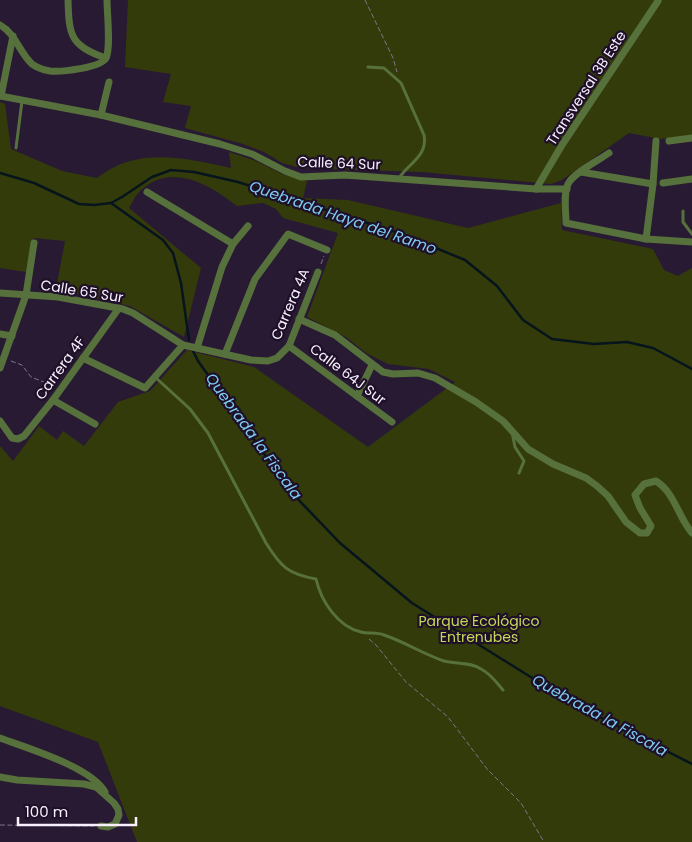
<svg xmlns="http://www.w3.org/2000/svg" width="692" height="842" viewBox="0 0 692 842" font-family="Poppins,sans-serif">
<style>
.green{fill:#343b0b}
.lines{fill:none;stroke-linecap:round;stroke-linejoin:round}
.stream{stroke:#06141c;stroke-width:2.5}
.path{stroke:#7f7488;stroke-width:1;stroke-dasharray:5 2.5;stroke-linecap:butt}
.service{stroke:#57713c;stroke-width:3}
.minor{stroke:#57713c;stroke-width:7}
.labels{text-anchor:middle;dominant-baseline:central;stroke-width:4.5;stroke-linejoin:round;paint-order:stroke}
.street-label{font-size:14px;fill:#f8f0fe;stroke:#1e1028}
.park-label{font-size:14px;fill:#c6d957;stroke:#1e1028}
.water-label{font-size:15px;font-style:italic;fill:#7fcbf2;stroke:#1e1028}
</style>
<rect width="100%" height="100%" fill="#281a32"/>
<g class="green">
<path d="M128,0H692V135L660,139L629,133L562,180L551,184L422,172L301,168L282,163L264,152L243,144L185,128L191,106L163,102L171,74L125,67Z"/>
<path d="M0,102L5,104L11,149L62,171L97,178C137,146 185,158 231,168L229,152L256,161L282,174L307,181L303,198L348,200L468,228L561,203L562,230L653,249L664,270L678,276L692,268V842H137L98,742L0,706V446L13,461L39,426L57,440L63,431L84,446L118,402L150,391L187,350L254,367L368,447L455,382L429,369L388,364L366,353L346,337L307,317L338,233L283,218L276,209L263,203L237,206C209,184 170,161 139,192C135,196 132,203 129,208L201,268L184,337L130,306L56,289L65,241L34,238L26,272L0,268Z"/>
</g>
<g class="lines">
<g class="stream">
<path d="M0,173L34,183L79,204L94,205L111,203L122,197L152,177L171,170L194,172L238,182L399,233L465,260L497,286L523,320L552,339L594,344L627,342L653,348L692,369"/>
<path d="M111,203L163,240L173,253L181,283L189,340"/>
<path d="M193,351L198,361L292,493L340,543L412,603L574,704L692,764"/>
</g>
<g class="path">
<path d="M365,0L393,58L397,72"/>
<path d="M321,264L324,256"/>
<path d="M11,361L22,365L31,377L54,386"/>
<path d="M369,639L376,645L406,682L448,717L487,769L521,803L544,842"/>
<path d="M0,825L94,826"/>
</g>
<g class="service">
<path d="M368,67L384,68L401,83L424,135C428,156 409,163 399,178"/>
<path d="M16,148L22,101"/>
<path d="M683,211V222L692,234"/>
<path d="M155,377L190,409L208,433L266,543C281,567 288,574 316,579C321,601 338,627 361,632C369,634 377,632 384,635C405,642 423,654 444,661C456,664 471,662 481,669C491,674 496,682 503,690"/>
<path d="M512,432L515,447L524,461L519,473"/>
</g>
<g class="minor">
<path d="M68,0C69,35 70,46 106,58"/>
<path d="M0,25C16,34 19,52 32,64C37,68 44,70 50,71C61,72 101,68 106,58C111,48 107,13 107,0"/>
<path d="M0,96L101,115L220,144L252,154L285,171L301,177L345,175L536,189H567"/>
<path d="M1,96L13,36"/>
<path d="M101,115L109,82"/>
<path d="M669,141L692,138"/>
<path d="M609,153C599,160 573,173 568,184C563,195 566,212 566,223L646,239L692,242"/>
<path d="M581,172L653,184"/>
<path d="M663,183L692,179"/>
<path d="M536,189L562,145L658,1"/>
<path d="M147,192L233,244"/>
<path d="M646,239L653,184L656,141"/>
<path d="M0,293L58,297L123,309L133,313L183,345L251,360L268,361L277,358L289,346L318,272"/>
<path d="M299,319L335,335L383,372L393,374L418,373L435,378L476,402L503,421L528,449L553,464L586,478L597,486L608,496L626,522L640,533H647L651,526L640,508L635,495L644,484L656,481C675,493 678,517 692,533"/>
<path d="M0,334L12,336"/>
<path d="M289,346L392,422"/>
<path d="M197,348L222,267L233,244L248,226"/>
<path d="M225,354L255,279L288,234L327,250"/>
<path d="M83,358L145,388L183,345"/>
<path d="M0,368L26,295L34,243"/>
<path d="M357,396L372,365"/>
<path d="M53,400L95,424"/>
<path d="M0,421L12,438L18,439L24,436L53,400L119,308"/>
<path d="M0,738C27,748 91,767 105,792"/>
<path d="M0,777L17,780L84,784L96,787L114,803L118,809L119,815L115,824L108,827L101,826"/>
</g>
</g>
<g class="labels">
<g class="street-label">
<text transform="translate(586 88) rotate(-57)">Transversal 3B Este</text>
<text transform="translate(339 163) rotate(2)">Calle 64 Sur</text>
<text transform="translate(82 291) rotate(9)">Calle 65 Sur</text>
<text transform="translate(290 304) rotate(-67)">Carrera 4A</text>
<text transform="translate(60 368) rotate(-54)">Carrera 4F</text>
<text transform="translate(348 374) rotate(37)">Calle 64J Sur</text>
</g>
<g class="park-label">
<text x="479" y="621">Parque Ecológico<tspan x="479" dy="16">Entrenubes</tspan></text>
</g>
<g class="water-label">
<text transform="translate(343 217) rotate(19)">Quebrada Haya del Ramo</text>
<text transform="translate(254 436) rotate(54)">Quebrada la Fiscala</text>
<text transform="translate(600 715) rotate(29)">Quebrada la Fiscala</text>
</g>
</g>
<path d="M18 817v8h118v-8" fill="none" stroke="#f8f0fe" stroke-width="2.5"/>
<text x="25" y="817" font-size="15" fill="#f8f0fe" stroke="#1e1028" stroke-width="4" paint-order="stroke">100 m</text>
</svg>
